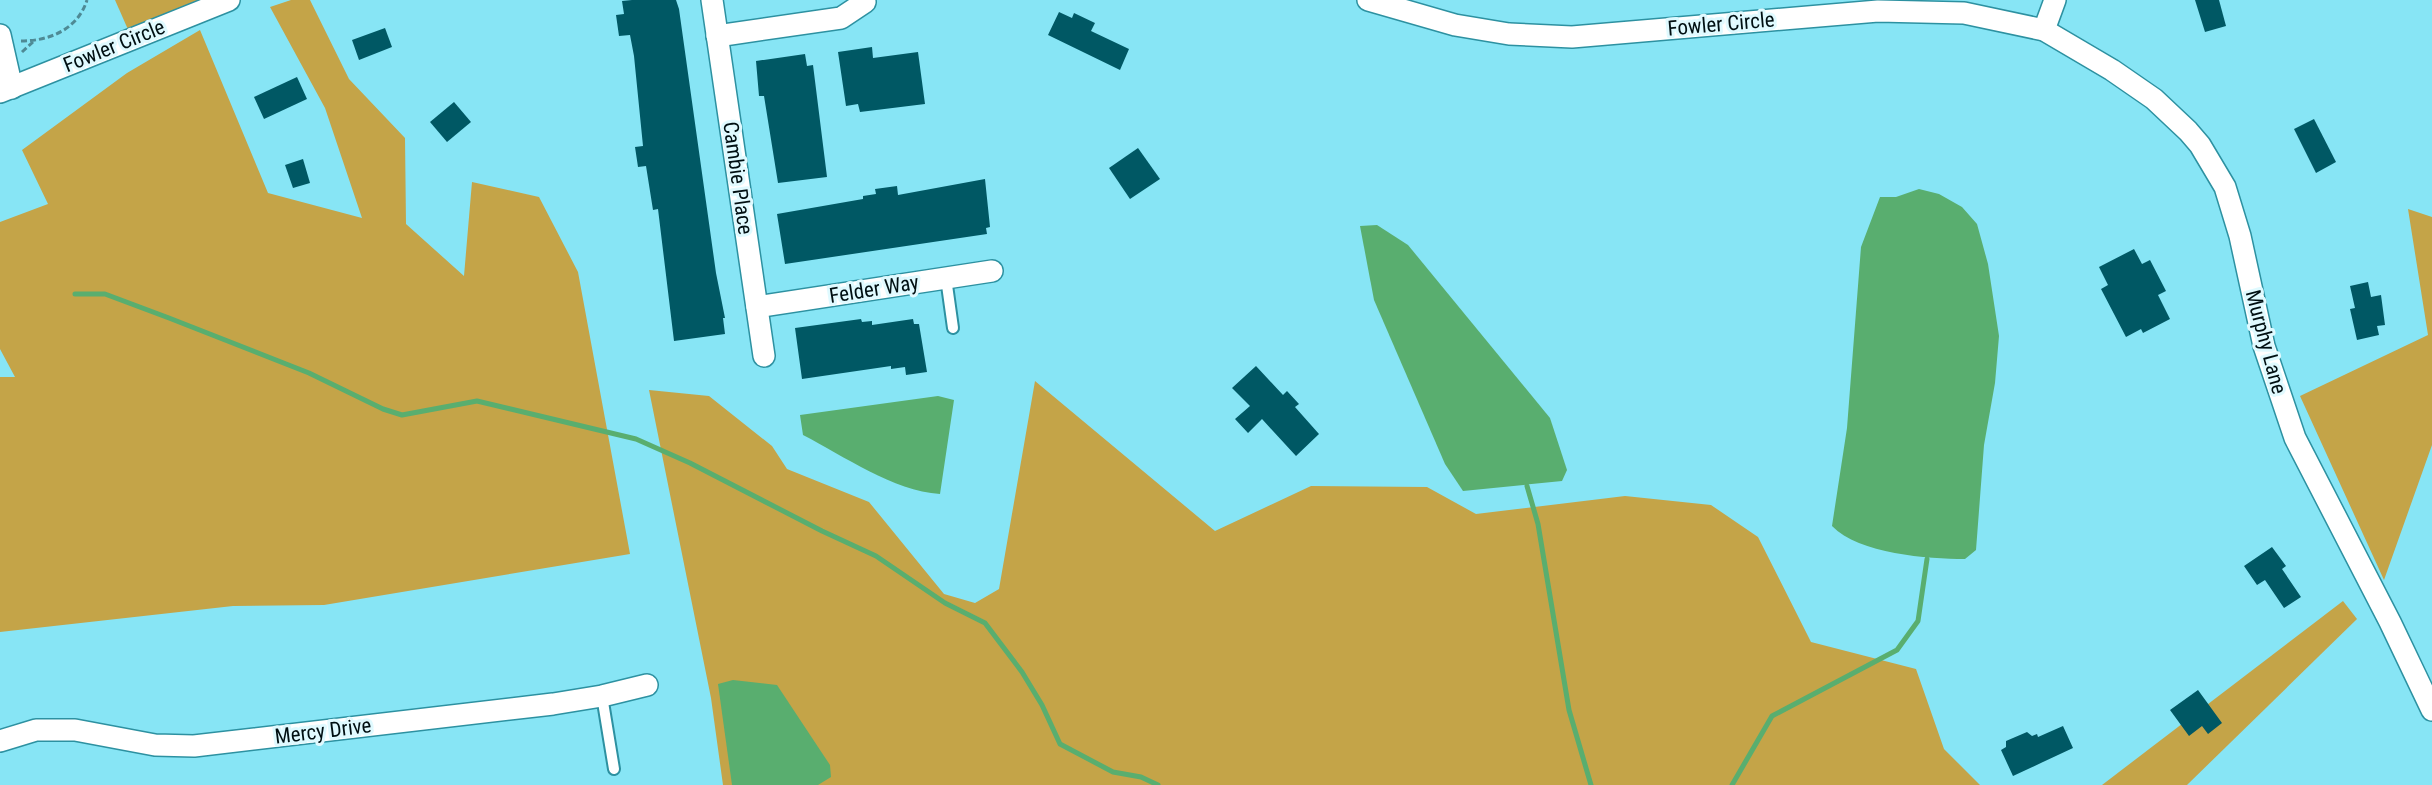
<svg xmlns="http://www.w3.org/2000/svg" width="2432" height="785" viewBox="0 0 2432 785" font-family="'Roboto Condensed',sans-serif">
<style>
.green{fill:#c4a448}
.water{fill:#59ae6f}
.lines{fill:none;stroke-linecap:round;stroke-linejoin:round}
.stream{stroke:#59ae6f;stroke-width:5}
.building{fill:#005864}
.service-casing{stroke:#2d91a1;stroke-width:14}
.minor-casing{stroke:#2d91a1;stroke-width:24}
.path{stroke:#4e8a95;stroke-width:3;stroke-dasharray:6 3;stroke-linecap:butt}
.service{stroke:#fff;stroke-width:10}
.minor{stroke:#fff;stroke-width:21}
.labels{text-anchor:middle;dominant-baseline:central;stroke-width:6;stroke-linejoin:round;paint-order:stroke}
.street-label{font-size:21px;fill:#000f12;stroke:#e0faff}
</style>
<rect width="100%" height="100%" fill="#87e5f5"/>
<g class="green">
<path d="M115,0H223L130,34Z"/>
<path d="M291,0H310L349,79L405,138L406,224L464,276L472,182L539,197L578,272L630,554L324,605L233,606L0,632V377H15L0,349V222L48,204L22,150L127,73L200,30L268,193L362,218L325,108L270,7Z"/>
<path d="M2408,209L2432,217V445L2384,580L2300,396L2428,335Z"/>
<path d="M1035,381L1215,531L1311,486L1427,487L1476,514L1625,496L1711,505L1758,537L1811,642L1916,669L1944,749L1980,785H723L711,698L649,390L709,396L772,446L787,469L869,502L944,594L975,603L999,589Z"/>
<path d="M2343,601L2357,619L2187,785H2102Z"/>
</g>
<g class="water">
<path d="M1919,189L1939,194L1962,207L1977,224L1988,264L1999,336L1995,383L1984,445L1976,550L1965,559C1928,559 1859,554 1832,526L1847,428L1861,247L1880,197H1896Z"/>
<path d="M1377,225L1408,245L1550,418L1567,470L1562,481L1463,491L1445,464L1374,300L1360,226Z"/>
<path d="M938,396L954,400L940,494C893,491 844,456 803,435L800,415Z"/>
<path d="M733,680L777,685L830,765L831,777L818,785H732L718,684Z"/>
</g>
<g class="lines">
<g class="stream">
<path d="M75,294H105L169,318L309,373L383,409L402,415L477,401L636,439L690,463L822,531L876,556L945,603L985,623L1022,672L1042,705L1060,744L1113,772L1141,777L1158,785"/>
<path d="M1527,486L1538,524L1569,710L1591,785"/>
<path d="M1732,785L1772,716L1897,650L1918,621L1927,559"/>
</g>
</g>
<g class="building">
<path d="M632,0H676L679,9L716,273L725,318H723L725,334L674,341L658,209L653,210L646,166L638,167L635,147L643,146L634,56L630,35L619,36L616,15L624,14L622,1Z"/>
<path d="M2195,0H2219L2226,26L2205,32Z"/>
<path d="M1059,12L1072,18L1074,13L1095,23L1091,31L1129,49L1120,70L1048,35Z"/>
<path d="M385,28L392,47L359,60L352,40Z"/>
<path d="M872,47L873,58L918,52L925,104L860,112L858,104L846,106L838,52Z"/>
<path d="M805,54L807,66L813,65L827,177L778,183L764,96H759L756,61Z"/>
<path d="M297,77L307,99L264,119L254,97Z"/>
<path d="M454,102L471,122L447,142L430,122Z"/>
<path d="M2314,119L2336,162L2316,173L2294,129Z"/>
<path d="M1138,148L1160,179L1130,199L1109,168Z"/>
<path d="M303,159L310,183L293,188L285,165Z"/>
<path d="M985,179L990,227L986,228L987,234L785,264L777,214L863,199V196L876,194L875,189L897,186L898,195Z"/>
<path d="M2134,249L2142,264L2150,260L2166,291L2158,295L2170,319L2143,333L2141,329L2126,337L2101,289L2108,285L2099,267Z"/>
<path d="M2368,282L2371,297L2381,295L2385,325L2377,326L2379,335L2357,340L2350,309L2355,308L2350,286Z"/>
<path d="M861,319L862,322L872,321V325L913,319L914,324H919L927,372L906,375L905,367L891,369V366L802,379L795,328Z"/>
<path d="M1256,366L1283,395L1287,391L1299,404L1295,407L1319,434L1296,456L1262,419L1248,433L1235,419L1250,406L1232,388Z"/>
<path d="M2272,547L2286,566L2282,569L2301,597L2284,608L2265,580L2257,585L2244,566Z"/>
<path d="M2198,690L2222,723L2208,734L2202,726L2189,736L2170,710Z"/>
<path d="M2063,726L2073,748L2013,776L2001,750L2006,747V741L2027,732L2032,736L2037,734L2038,737Z"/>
</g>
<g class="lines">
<g class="service-casing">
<g id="service">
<path d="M946,278L953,328"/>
<path d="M602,696L614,769"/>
</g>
</g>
<g class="minor-casing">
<g id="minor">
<path d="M712,0L764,356"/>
<path d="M1368,0L1455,25L1509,34L1572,37L1878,11L1964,13L2044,30L2112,70L2154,99L2188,131L2200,145L2225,187L2240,236L2264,346L2295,438L2390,622L2432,710"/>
<path d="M2044,30L2055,0"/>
<path d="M0,35L12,88"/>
<path d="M717,36L841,18L865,2"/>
<path d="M0,92L229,0"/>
<path d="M757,307L992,271"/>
<path d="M0,741L36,730H75L155,745L194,746L553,704L602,696L647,685"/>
</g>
</g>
<g class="path">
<path d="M21,41C50,41 78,29 87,0"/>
<path d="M22,52L33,42"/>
</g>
<use href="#service" class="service"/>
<use href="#minor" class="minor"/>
</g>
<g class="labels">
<g class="street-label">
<text transform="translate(1721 24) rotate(-5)">Fowler Circle</text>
<text transform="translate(114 46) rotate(-22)">Fowler Circle</text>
<text transform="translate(738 178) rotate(82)">Cambie Place</text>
<text transform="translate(874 289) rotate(-9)">Felder Way</text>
<text transform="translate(2266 342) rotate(75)">Murphy Lane</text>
<text transform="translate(323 731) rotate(-7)">Mercy Drive</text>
</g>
</g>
</svg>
